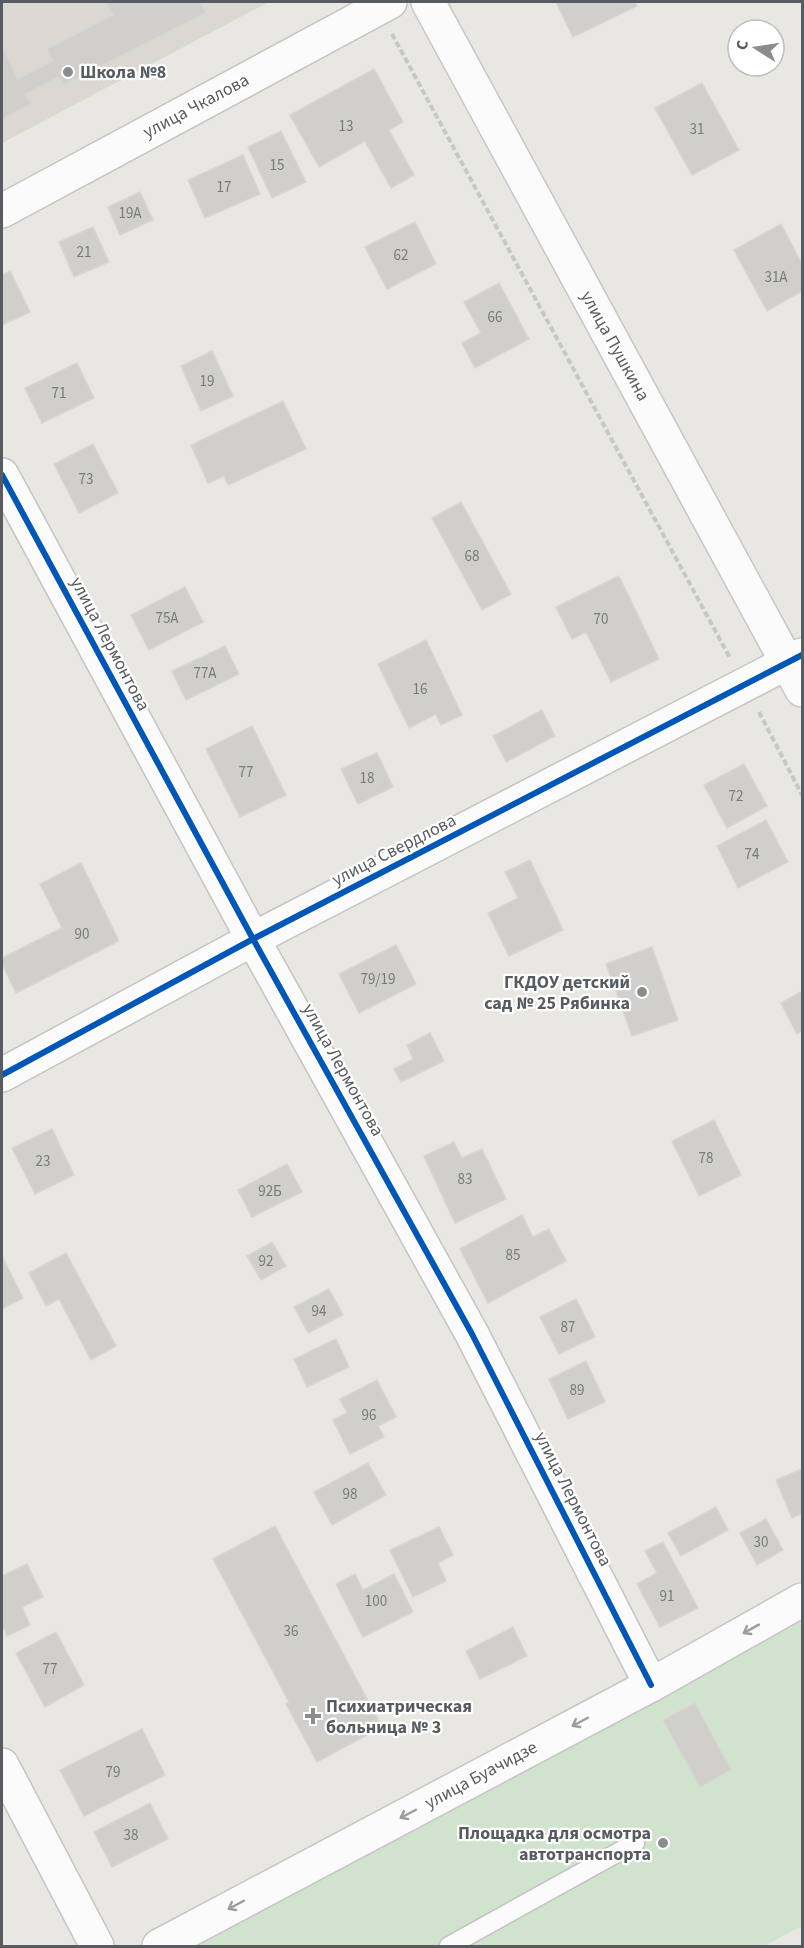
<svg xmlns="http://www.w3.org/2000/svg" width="804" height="1948" viewBox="0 0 804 1948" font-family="'Source Sans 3',sans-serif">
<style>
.education{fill:#dad8d1}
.green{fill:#d0e4cd}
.building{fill:#d0cfcc;stroke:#d7d6d2;stroke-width:1.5}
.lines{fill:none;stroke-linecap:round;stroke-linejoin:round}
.lane-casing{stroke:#c4c4c3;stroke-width:21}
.street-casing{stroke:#c4c4c3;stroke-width:36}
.secondary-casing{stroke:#c5c6c5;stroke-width:36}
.path{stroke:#c4c9c5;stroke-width:4;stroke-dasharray:6 3;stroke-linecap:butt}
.lane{stroke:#fcfbfb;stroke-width:18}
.street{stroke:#fcfbfb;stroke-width:33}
.secondary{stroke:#fcfbfb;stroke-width:33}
.cycleway-casing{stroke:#fff;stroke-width:10}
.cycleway{stroke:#0057b8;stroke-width:6}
.oneway{stroke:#9a9c9e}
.poi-dot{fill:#8a8d8e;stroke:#fff;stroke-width:2}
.labels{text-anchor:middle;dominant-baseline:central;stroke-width:4.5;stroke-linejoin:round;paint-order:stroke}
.number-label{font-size:15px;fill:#777a7c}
.poi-label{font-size:18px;font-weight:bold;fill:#585c60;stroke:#fff;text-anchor:start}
.street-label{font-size:18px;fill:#585c60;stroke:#fff}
</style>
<rect width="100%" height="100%" fill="#e8e7e2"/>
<path class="education" d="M2,2H269L2,143Z"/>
<path class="green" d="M802,1621V1926L764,1946H194Z"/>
<g class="building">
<path d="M106,2H200L206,13L63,85L59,77L25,94L31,104L2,119V46L18,79L53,61L47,49L113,15Z"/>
<path d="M556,2H635L637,6L573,37Z"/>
<path d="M374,69L403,122L389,130L414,175L391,188L365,141L319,167L290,115Z"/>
<path d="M702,83L739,150L692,175L655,108Z"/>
<path d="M281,131L306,182L272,198L248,147Z"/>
<path d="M243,155L260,194L205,218L188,180Z"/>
<path d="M140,192L153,220L120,235L108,207Z"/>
<path d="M415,222L436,264L387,289L365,247Z"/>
<path d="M781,224L802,264V291L767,311L734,250Z"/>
<path d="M93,227L109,262L74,277L59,242Z"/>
<path d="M10,271L30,312L2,325V275Z"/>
<path d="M499,283L529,339L475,368L462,343L481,333L464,302Z"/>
<path d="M212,351L233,396L201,411L181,366Z"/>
<path d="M77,363L94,398L42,423L25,388Z"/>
<path d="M283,401L306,449L228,485L224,476L208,483L191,445Z"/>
<path d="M93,444L118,493L79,513L54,464Z"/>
<path d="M461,502L511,594L482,610L432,518Z"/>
<path d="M619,576L659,659L611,682L586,632L572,639L556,607Z"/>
<path d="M185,587L203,622L149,650L131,615Z"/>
<path d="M426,640L462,715L441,725L436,714L409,728L378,664Z"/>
<path d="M225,646L239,674L186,700L172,671Z"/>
<path d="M542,710L555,736L506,762L493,736Z"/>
<path d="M252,726L286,795L240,817L206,749Z"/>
<path d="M377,753L393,787L358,804L341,769Z"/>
<path d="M744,764L767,806L727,828L704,785Z"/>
<path d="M766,820L788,862L738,888L717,846Z"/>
<path d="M530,860L563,930L509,956L488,913L518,898L505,872Z"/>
<path d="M81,863L119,941L16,993L2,963V958L62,928L40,884Z"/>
<path d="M396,945L416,984L359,1013L339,974Z"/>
<path d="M652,947L678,1020L632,1036L606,964Z"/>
<path d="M802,991V1031L797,1034L781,1003Z"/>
<path d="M430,1033L444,1061L401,1082L394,1069L413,1059L407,1045Z"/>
<path d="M714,1120L741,1175L699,1196L672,1141Z"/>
<path d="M52,1129L74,1175L35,1194L12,1148Z"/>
<path d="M454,1142L462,1158L482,1149L506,1199L455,1223L424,1156Z"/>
<path d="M287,1164L302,1192L252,1217L238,1190Z"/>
<path d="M522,1215L533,1237L549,1229L566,1261L488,1303L460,1249Z"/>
<path d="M272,1242L286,1266L261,1280L247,1256Z"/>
<path d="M66,1253L116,1346L91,1360L59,1299L46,1306L29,1273Z"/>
<path d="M2,1256L23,1298L2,1309Z"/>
<path d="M329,1289L343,1315L308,1333L294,1307Z"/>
<path d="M576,1299L595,1337L559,1354L540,1317Z"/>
<path d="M336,1339L349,1367L307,1387L294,1359Z"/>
<path d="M586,1361L605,1402L568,1419L549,1379Z"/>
<path d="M377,1380L396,1417L378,1426L384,1437L350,1454L333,1420L347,1413L340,1399Z"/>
<path d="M368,1463L386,1495L332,1525L314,1492Z"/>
<path d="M802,1469V1513L792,1518L776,1480Z"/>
<path d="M716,1507L728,1530L681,1556L668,1533Z"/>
<path d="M766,1519L783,1550L757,1565L740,1533Z"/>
<path d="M275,1526L382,1727L317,1762L286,1704L289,1702L213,1559Z"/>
<path d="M439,1527L453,1555L438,1563L446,1581L413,1597L390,1550Z"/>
<path d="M663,1542L698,1608L660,1627L637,1584L657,1573L645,1551Z"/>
<path d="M27,1564L43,1597L22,1607L30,1625L7,1636L2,1625V1576Z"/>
<path d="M355,1574L363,1590L394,1574L413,1612L363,1637L336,1584Z"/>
<path d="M513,1627L527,1656L480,1679L466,1651Z"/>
<path d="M56,1632L84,1685L45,1707L16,1653Z"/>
<path d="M695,1703L731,1770L700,1787L663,1720Z"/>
<path d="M142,1729L165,1775L84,1816L60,1770Z"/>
<path d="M150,1803L168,1839L112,1867L94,1832Z"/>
</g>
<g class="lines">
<g class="lane-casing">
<path id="lane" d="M449,1946L635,1843"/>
</g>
<g class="street-casing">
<g id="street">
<path d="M2,211L390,2"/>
<path d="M2,475L253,939L472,1334L651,1685"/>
<path d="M2,1075L253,939L802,655"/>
<path d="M2,1765L97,1946"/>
</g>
</g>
<g class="secondary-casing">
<g id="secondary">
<path d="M428,2L802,690"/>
<path d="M159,1946L651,1685L802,1600"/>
</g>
</g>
<g class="path">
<path d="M392,34L730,658"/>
<path d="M759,712L802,795"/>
</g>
<use href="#lane" class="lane"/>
<use href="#street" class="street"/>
<use href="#secondary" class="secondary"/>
<g class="cycleway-casing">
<g id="cycleway">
<path d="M2,475L253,939L472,1334L651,1685"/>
<path d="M2,1075L253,939L802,655"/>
</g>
</g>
<use href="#cycleway" class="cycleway"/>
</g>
<defs><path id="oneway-shaft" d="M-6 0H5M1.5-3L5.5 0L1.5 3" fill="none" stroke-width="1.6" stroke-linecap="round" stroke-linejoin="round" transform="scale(1.5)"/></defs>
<g class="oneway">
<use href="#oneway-shaft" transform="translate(751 1629) rotate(151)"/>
<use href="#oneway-shaft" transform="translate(580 1722) rotate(152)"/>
<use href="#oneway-shaft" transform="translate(408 1814) rotate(152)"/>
<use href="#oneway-shaft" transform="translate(236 1905) rotate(152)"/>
</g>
<g class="poi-dot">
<circle cx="68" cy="72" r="6"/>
<circle cx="642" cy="992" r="6"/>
<path d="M310 1707h6v6h6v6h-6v6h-6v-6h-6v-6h6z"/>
<circle cx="663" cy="1843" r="6"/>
</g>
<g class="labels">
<g class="number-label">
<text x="346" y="126">13</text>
<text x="697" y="129">31</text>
<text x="277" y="165">15</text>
<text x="224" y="187">17</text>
<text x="130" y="213">19А</text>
<text x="84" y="252">21</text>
<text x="401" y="255">62</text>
<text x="776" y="277">31А</text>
<text x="495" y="317">66</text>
<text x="207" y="381">19</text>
<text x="59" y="393">71</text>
<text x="86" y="479">73</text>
<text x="472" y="556">68</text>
<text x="167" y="618">75А</text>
<text x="601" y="619">70</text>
<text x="205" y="673">77А</text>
<text x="420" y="689">16</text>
<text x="246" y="772">77</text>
<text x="367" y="778">18</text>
<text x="736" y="796">72</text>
<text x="752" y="854">74</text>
<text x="82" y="934">90</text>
<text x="378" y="979">79/19</text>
<text x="706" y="1158">78</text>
<text x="43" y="1161">23</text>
<text x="465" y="1179">83</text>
<text x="270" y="1191">92Б</text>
<text x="513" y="1255">85</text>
<text x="266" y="1261">92</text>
<text x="319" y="1311">94</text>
<text x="568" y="1327">87</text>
<text x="577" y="1390">89</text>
<text x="369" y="1415">96</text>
<text x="350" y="1494">98</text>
<text x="761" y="1542">30</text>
<text x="667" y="1596">91</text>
<text x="376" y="1601">100</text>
<text x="291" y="1631">36</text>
<text x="50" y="1669">77</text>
<text x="113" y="1772">79</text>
<text x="131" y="1835">38</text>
</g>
<g class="poi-label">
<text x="80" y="72">Школа №8</text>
<text x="630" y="982" text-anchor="end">ГКДОУ детский<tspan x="630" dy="21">сад № 25 Рябинка</tspan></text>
<text x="326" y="1706">Психиатрическая<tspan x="326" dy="21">больница № 3</tspan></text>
<text x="651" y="1833" text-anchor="end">Площадка для осмотра<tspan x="651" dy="21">автотранспорта</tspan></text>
</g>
<g class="street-label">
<text transform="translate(196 106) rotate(-28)">улица Чкалова</text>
<text transform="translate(615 346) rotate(61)">улица Пушкина</text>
<text transform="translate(110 644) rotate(62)">улица Лермонтова</text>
<text transform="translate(394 850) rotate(-27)">улица Свердлова</text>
<text transform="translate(343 1070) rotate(61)">улица Лермонтова</text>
<text transform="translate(573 1499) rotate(63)">улица Лермонтова</text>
<text transform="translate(481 1775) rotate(-28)">улица Буачидзе</text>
</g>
</g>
<rect width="804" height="1948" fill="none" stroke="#585c60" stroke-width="6"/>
<g transform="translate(756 48) rotate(282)"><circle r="28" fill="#ffffff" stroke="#bcbebf" stroke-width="1.5"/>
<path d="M0-4.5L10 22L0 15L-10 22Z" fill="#8a8d8e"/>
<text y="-9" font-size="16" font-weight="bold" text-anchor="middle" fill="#585c60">С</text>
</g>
</svg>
